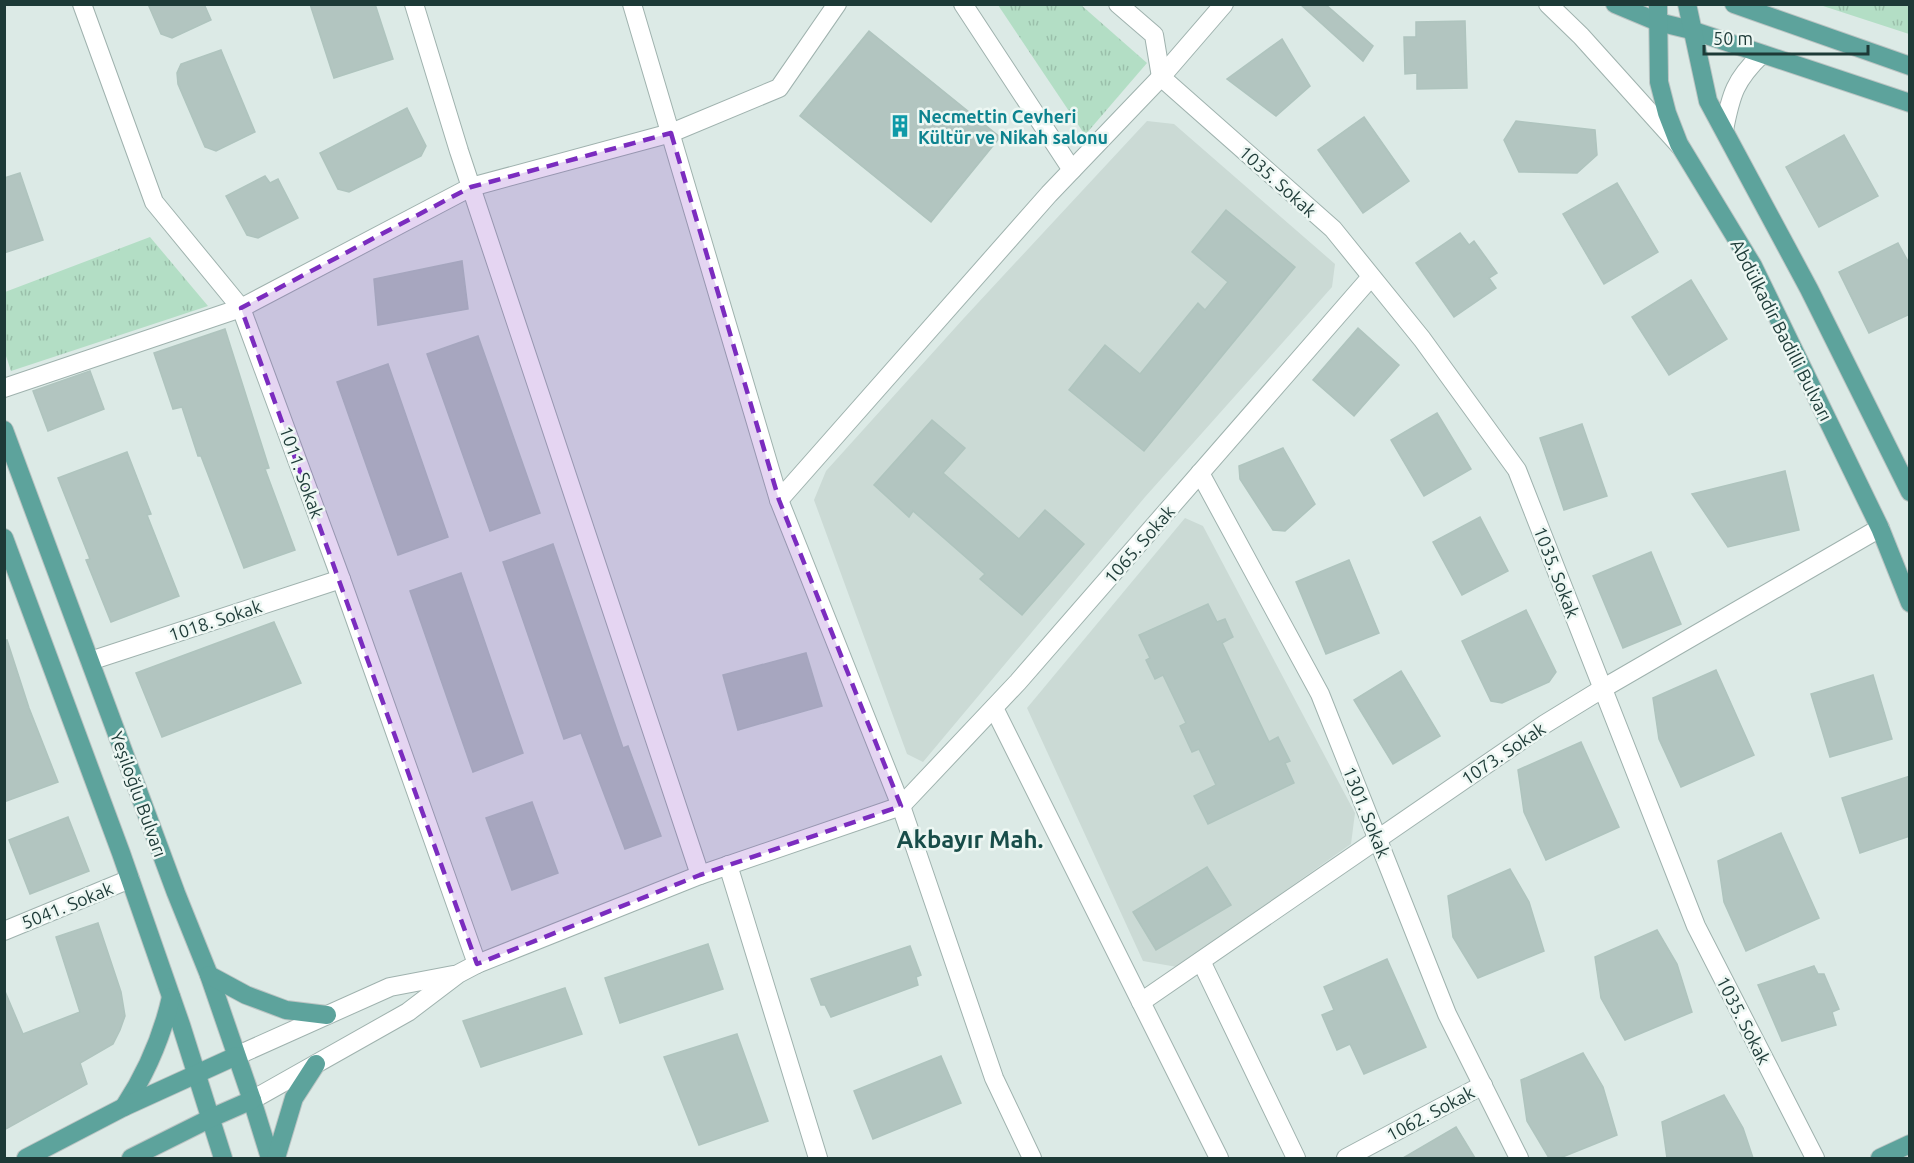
<svg xmlns="http://www.w3.org/2000/svg" width="1914" height="1163" viewBox="0 0 1914 1163" font-family="Ubuntu,sans-serif">
<style>
.built{fill:#cbdad5}
.park{fill:url(#park-tufts)}
.building{fill:#b2c5c0;stroke:#afc4be;stroke-width:1.5}
.lines{fill:none;stroke-linecap:round;stroke-linejoin:round}
.minor-casing{stroke:#9fb2ae;stroke-width:20}
.major-casing{stroke:#bbc4c3;stroke-width:20}
.minor{stroke:#fff;stroke-width:18}
.major{stroke:#5da39c;stroke-width:18}
.marked{fill:#7b2cbf;fill-opacity:0.2;stroke:#7b2cbf;stroke-width:4.5;stroke-dasharray:12 8;stroke-linejoin:round}
.labels{text-anchor:middle;dominant-baseline:central;stroke-width:5;stroke-linejoin:round;paint-order:stroke}
.culture-label{font-size:18px;font-weight:bold;fill:#0d838f;stroke:#edf7f3;text-anchor:start}
.street-label{font-size:18px;fill:#1d3a37;stroke:#edf7f3}
.district-label{font-size:24px;font-weight:bold;fill:#184d49;stroke:#edf7f3}
</style>
<defs>
<pattern id="park-tufts" width="24" height="20" patternUnits="userSpaceOnUse" patternTransform="scale(1.5)"><rect width="24" height="20" fill="#b3dec5"/><path d="M3 7l-1-3M5 7V3M7 7l1-3M15 17l-1-3M17 17v-4M19 17l1-3" fill="none" stroke="#9abfaa"/></pattern>
</defs>
<rect width="100%" height="100%" fill="#dceae6"/>
<g class="built">
<path d="M1147,121L1174,124L1335,264L1332,287L1145,497L923,762L907,754L814,500L826,471L964,318Z"/>
<path d="M1185,518L1203,526L1355,813L1351,844L1177,967L1143,961L1027,708Z"/>
</g>
<g class="park">
<path d="M998,5H1081L1147,63L1085,135Z"/>
<path d="M1820,5H1909V35V34Z"/>
<path d="M150,237L208,306L11,371L5,353V292Z"/>
</g>
<g class="building">
<path d="M148,4H204L211,20L172,38L161,34Z"/>
<path d="M310,4H375L393,59L334,78Z"/>
<path d="M1300,4H1325L1373,46L1363,61Z"/>
<path d="M1465,21L1467,88L1417,89V73L1405,74L1404,37H1416V22Z"/>
<path d="M869,31L1000,137L931,222L800,116Z"/>
<path d="M1282,39L1310,86L1276,116L1227,79Z"/>
<path d="M221,50L255,132L216,151L205,147L178,84L177,73L181,64Z"/>
<path d="M407,108L426,146L421,156L349,192L338,189L320,153Z"/>
<path d="M1364,117L1409,181L1363,213L1318,150Z"/>
<path d="M1516,121L1595,130L1597,155L1577,173L1519,172L1504,140Z"/>
<path d="M1844,135L1878,196L1819,227L1786,167Z"/>
<path d="M20,173L43,240L4,253V178Z"/>
<path d="M265,176L270,183L278,179L298,218L258,238L247,235L226,196Z"/>
<path d="M1617,183L1658,252L1604,284L1563,214Z"/>
<path d="M1226,210L1295,267L1144,451L1069,390L1105,345L1140,374L1198,303L1205,310L1228,282L1192,252Z"/>
<path d="M1460,233L1469,245L1474,241L1497,273L1489,278L1496,288L1454,317L1416,263Z"/>
<path d="M1898,243L1910,265V314L1869,333L1839,272Z"/>
<path d="M462,261L468,309L378,325L374,279Z"/>
<path d="M1691,280L1727,339L1669,375L1632,317Z"/>
<path d="M1358,328L1399,365L1354,416L1313,380Z"/>
<path d="M225,329L269,468L265,469L295,550L244,568L201,456H198L182,407L173,409L154,353Z"/>
<path d="M478,336L540,513L490,531L427,354Z"/>
<path d="M388,364L448,537L398,555L337,382Z"/>
<path d="M90,371L104,409L48,431L33,391Z"/>
<path d="M1437,413L1471,469L1424,496L1391,440Z"/>
<path d="M932,420L965,448L943,473L1019,539L1045,510L1084,544L1022,615L980,579L985,574L913,511L909,517L874,485Z"/>
<path d="M1582,424L1607,496L1564,510L1540,438Z"/>
<path d="M1283,448L1315,504L1285,531L1273,530L1240,479L1239,466Z"/>
<path d="M127,452L151,514L147,515L179,596L111,622L86,560L90,559L58,478Z"/>
<path d="M1785,471L1799,530L1728,547L1692,494Z"/>
<path d="M1480,517L1508,571L1462,595L1433,542Z"/>
<path d="M553,544L623,748L628,746L661,836L625,849L581,733L564,739L503,562Z"/>
<path d="M1651,552L1681,624L1623,648L1593,576Z"/>
<path d="M1349,560L1379,633L1326,654L1296,582Z"/>
<path d="M461,573L523,753L473,772L410,591Z"/>
<path d="M1208,604L1217,622L1225,619L1233,637L1222,643L1269,742L1278,737L1290,761L1285,763L1294,783L1208,824L1194,796L1216,785L1199,749L1192,752L1180,726L1186,723L1163,675L1155,679L1146,660L1150,658L1139,635Z"/>
<path d="M1526,610L1556,672L1549,682L1502,703L1491,701L1462,641Z"/>
<path d="M274,622L301,683L162,737L136,673Z"/>
<path d="M7,640L29,708L58,782L4,802V641Z"/>
<path d="M806,653L822,706L738,730L723,675Z"/>
<path d="M1716,670L1754,755L1681,787L1659,739L1653,698Z"/>
<path d="M1401,671L1440,736L1393,764L1354,700Z"/>
<path d="M1873,675L1892,739L1830,757L1811,694Z"/>
<path d="M1581,742L1619,827L1546,860L1524,812L1518,770Z"/>
<path d="M1910,776V836L1860,853L1842,798Z"/>
<path d="M532,802L558,873L512,890L486,818Z"/>
<path d="M68,817L89,871L30,894L9,840Z"/>
<path d="M1781,833L1819,918L1746,951L1724,902L1718,861Z"/>
<path d="M1207,867L1231,905L1156,950L1133,912Z"/>
<path d="M1510,869L1529,902L1544,951L1478,978L1453,937L1448,896Z"/>
<path d="M98,923L121,992L125,1016L120,1030L113,1044L80,1063L87,1084L4,1130V989L23,1034L80,1012L56,937Z"/>
<path d="M1657,930L1677,964L1692,1012L1625,1040L1601,998L1595,957Z"/>
<path d="M708,944L723,989L620,1023L605,978Z"/>
<path d="M910,946L921,975L916,977L918,985L831,1017L825,1005H821L811,979Z"/>
<path d="M1387,959L1426,1047L1364,1074L1350,1044L1337,1050L1322,1015L1334,1010L1324,987Z"/>
<path d="M1814,966L1818,974H1824L1839,1009L1832,1012L1836,1025L1782,1041L1758,985Z"/>
<path d="M565,988L582,1034L481,1067L463,1021Z"/>
<path d="M737,1034L768,1121L699,1145L664,1057Z"/>
<path d="M1583,1053L1603,1087L1617,1135L1560,1158H1549L1527,1121L1521,1080Z"/>
<path d="M941,1056L961,1103L873,1139L854,1091Z"/>
<path d="M1724,1095L1743,1128L1753,1158H1667L1662,1122Z"/>
<path d="M1456,1127L1475,1158H1403Z"/>
</g>
<g class="lines">
<g class="minor-casing">
<g id="minor">
<path d="M82,4L154,202L241,308L341,579L477,964"/>
<path d="M414,4L459,151L700,875"/>
<path d="M632,4L779,500L901,806L994,1078L1032,1158"/>
<path d="M963,4L1072,170"/>
<path d="M1118,4L1154,35L1161,77L1333,229L1422,339L1517,470L1696,926L1815,1158"/>
<path d="M1548,4L1581,36L1680,146"/>
<path d="M1724,130C1731,94 1735,80 1762,54"/>
<path d="M4,388L241,308L471,187L671,133L779,88L837,4"/>
<path d="M1200,473L1320,694L1447,1014L1519,1158"/>
<path d="M779,500L1049,194L1161,77L1224,4"/>
<path d="M90,661L341,579"/>
<path d="M994,708L1219,1158"/>
<path d="M728,865L818,1158"/>
<path d="M4,931L130,879"/>
<path d="M1201,961L1296,1158"/>
<path d="M1141,1002L1545,724L1602,689L1880,528"/>
<path d="M236,1056L390,987L453,975"/>
<path d="M252,1100L408,1012L458,974L477,964L700,875L901,806L1018,682L1371,277"/>
<path d="M1346,1158L1483,1085"/>
</g>
</g>
<g class="major-casing">
<g id="major">
<path d="M1615,4L1658,22L1691,30L1910,103"/>
<path d="M1658,4L1659,82L1667,113L1679,144L1753,266L1880,528L1910,603"/>
<path d="M1687,4L1708,101L1809,289L1910,492"/>
<path d="M1734,4L1910,66"/>
<path d="M4,430L176,893L209,975L252,1100L270,1158"/>
<path d="M4,538L121,853L181,1025L223,1158"/>
<path d="M209,975L246,995L286,1010L327,1015"/>
<path d="M124,1107C147,1072 162,1037 171,997"/>
<path d="M26,1158L124,1107L236,1056"/>
<path d="M131,1158L211,1118L252,1100"/>
<path d="M276,1158L294,1098L316,1064"/>
<path d="M1880,1158L1910,1144"/>
</g>
</g>
<use href="#minor" class="minor"/>
<use href="#major" class="major"/>
</g>
<path class="marked" d="M671,133L779,500L901,806L700,875L477,964L241,308L471,187Z"/>
<defs>
<g id="building-bare" transform="scale(1.8)"><path d="M-4-6H4V6H1V3H-1V6H-4ZM-2.5-4.3h1.7v1.8h-1.7ZM.8-4.3h1.7v1.8H.8ZM-2.5-1h1.7V.8h-1.7ZM.8-1h1.7V.8H.8Z" fill="#0f9aa8" stroke="#edf7f3" stroke-width="2.5" paint-order="stroke"/></g>
</defs>
<g fill-rule="evenodd">
<use href="#building-bare" x="900" y="126"/>
</g>
<g class="labels">
<g class="culture-label">
<text x="918" y="116">Necmettin Cevheri<tspan x="918" dy="21">Kültür ve Nikah salonu</tspan></text>
</g>
<g class="street-label">
<text transform="translate(1278 181) rotate(42)">1035. Sokak</text>
<text transform="translate(1782 330) rotate(63)">Abdülkadir Badilli Bulvarı</text>
<text transform="translate(302 472) rotate(70)">1011. Sokak</text>
<text transform="translate(1139 544) rotate(-49)">1065. Sokak</text>
<text transform="translate(1557 572) rotate(69)">1035. Sokak</text>
<text transform="translate(215 620) rotate(-18)">1018. Sokak</text>
<text transform="translate(1503 753) rotate(-34)">1073. Sokak</text>
<text transform="translate(139 794) rotate(70)">Yeşiloğlu Bulvarı</text>
<text transform="translate(1367 812) rotate(68)">1301. Sokak</text>
<text transform="translate(67 905) rotate(-22)">5041. Sokak</text>
<text transform="translate(1744 1020) rotate(63)">1035. Sokak</text>
<text transform="translate(1430 1113) rotate(-28)">1062. Sokak</text>
</g>
<g class="district-label">
<text x="970" y="839">Akbayır Mah.</text>
</g>
</g>
<rect width="1914" height="1163" fill="none" stroke="#1d3a37" stroke-width="12"/>
<path d="M1704 45v9h164v-9" fill="none" stroke="#1d3a37" stroke-width="3"/>
<text x="1713" y="45" font-size="18" fill="#1d3a37" stroke="#edf7f3" stroke-width="4.5" paint-order="stroke">50 m</text>
</svg>
